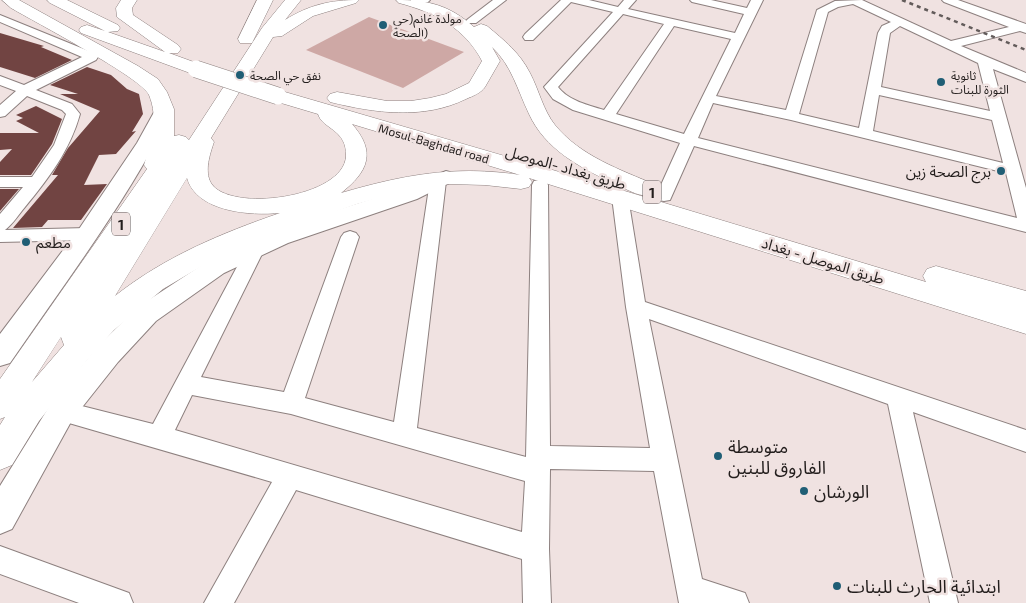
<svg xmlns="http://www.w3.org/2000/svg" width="1026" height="603" viewBox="0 0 1026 603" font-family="'Exo 2','Noto Sans Arabic',sans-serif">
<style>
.green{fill:#cea8a5}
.building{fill:#714442}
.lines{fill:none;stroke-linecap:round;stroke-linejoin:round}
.minor-casing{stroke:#8d807f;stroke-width:2}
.major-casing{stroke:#8d807f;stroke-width:2}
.highway-casing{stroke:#8d807f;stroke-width:1}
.minor{fill:#fff;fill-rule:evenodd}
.major{fill:#fff;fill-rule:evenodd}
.highway{fill:#fff;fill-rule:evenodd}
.rail{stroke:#635c5b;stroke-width:2.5;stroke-dasharray:4 4;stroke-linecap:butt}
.highway-bridge-casing{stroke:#8d807f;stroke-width:18;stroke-linecap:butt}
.highway-bridge{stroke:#fff;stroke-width:17}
.poi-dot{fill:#205e75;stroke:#f0e2e1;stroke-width:2}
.labels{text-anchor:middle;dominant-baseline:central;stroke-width:5;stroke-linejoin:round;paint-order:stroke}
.far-poi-label{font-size:12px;fill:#231e1d;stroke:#f0e2e1;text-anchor:start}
.far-street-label{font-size:12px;fill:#231e1d;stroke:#f0e2e1}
.shield{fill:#f0e2e1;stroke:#605958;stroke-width:1}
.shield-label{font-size:14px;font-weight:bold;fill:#231e1d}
.street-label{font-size:15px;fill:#231e1d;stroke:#f0e2e1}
.poi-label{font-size:15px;fill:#231e1d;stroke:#f0e2e1;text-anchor:end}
.near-poi-label{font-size:18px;fill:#231e1d;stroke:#f0e2e1;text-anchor:start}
</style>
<rect width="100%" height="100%" fill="#f0e2e1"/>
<path class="green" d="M369,17L464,52L403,88L306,50Z"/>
<g class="building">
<path d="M0,33L44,46L41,47L72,60L35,78L0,67Z"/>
<path d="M87,67L111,75L127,89L139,94L143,114L132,132L136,131L116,154L99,155L84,185L107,184L81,220H48L42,227L13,228L58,175H52L68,148L100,111L60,94H78L50,85Z"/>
<path d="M36,106L62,119L52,144L31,175H0V162L12,149L0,150V133H39L16,121L23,118L16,115Z"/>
<path d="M0,189H19L0,211Z"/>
</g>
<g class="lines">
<g class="minor-casing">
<g id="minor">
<path d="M411,0H430L428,2L411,4Z"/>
<path d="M493,0H506L476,23H468L466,21L468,19Z"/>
<path d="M561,0H589L618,7L624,0H636L628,9L735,33L744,14L692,2L690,0H711L747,8L751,0H763L716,96L786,110L817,10L835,1L862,0L951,41L1009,27L944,2L942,0H958L1026,24V33L1020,31L961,46L1026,73V82L993,69L1026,188V232L694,146L670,200L664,201L658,200L656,196L680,143L573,110L553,99L544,87L613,12L571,2L533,40H525L523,37L525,34ZM853,4L891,22L882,26L878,33L859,128L799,114L828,12L838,7ZM623,14L664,24L604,110C588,105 569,101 558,87ZM674,26L731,39L684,134L616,114ZM900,26L978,63L990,111L881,87L890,33ZM879,95L992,120L1003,163L873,131ZM713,103L791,120L1006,173L1017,218L698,138Z"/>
<path d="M0,15L96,54L98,57L96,60L36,90L72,104L80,114C70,150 49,178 25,207C19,214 13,224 5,230L87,228L93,230L96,234L93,238L87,240L0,242V214L23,187H0V177H32L54,145L66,114L62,110L27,96L5,116L0,117V105L16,91L0,85V76L24,85L82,57L0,22Z"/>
<path d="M438,176L444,177L446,181L417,428L526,457L532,185L534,181L540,180L546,181L548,185L550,446L650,448L626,307L612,197L614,193L620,192L626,193L628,197L645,302L1026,430V452L913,412L958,603H930L888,404L649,319L702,579L745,593L749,603H679L654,471L550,469L549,549L551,603H523L522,559L296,490L234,603H204L272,482L62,421L54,418L50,411L54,404L62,401L153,424L247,248L249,243L256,242L263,243L265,248L201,377L284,392L341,237L344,233L350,231L356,233L359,237L305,398L394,422L430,181L432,177ZM192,395L291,414L525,481L522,532L175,430Z"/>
<path d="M0,546L129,593L133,603H79L0,574Z"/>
</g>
</g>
<g class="major-casing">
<g id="major">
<path d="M164,104L170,105L173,109C129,199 66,281 10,363L0,366V334L79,229L137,143L158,105Z"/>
<path d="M446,171L453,173L456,177L453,181L417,199L288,243L224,273L156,321L118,362L72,420L12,529L0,534V486L52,402L98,346L138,307L208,261L272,231L403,189Z"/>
</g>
</g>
<g class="highway-casing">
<g id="highway">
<path d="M2,0H19L138,66L158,79L167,92L174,109V136L179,135L186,137L189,140L262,28L285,0H301L285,20C309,5 330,0 359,0L356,3L313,16L282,36L273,37L211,138L214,142C210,154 204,171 211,183C229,213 344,198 346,156C347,129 322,129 318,114L271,100L268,96L271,92L278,90L628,192L926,282L923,276L927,269L936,266L1026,291V334L529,178L532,182L529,187L521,189L485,185L449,184L399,192L357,204L277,232L207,263L163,289L114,330L88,359L39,421L12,465L0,470V425L5,417L0,419V379L147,169L144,165C151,142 159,119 149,95C142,78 33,21 11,8ZM352,124L520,175C455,165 403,175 341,193C368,172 377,152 352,124ZM187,178C196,212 251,216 280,213C222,233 164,257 115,296ZM61,337L64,345L32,382Z"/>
<path d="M47,0H67L118,25L120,28L118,31L108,32L165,52L117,17L116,8L121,0H137L132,8L133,15L178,45L181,49L178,53H169L202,65L205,69L202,73L196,74L190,73L81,33L79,30L81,27L87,25L105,31L50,3Z"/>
<path d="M257,0H273L252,43H240L238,39Z"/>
<path d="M396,0C429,0 449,5 474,27L481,24L487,26C504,40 520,53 530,73C539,90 543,110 555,125C580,156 621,170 656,185L659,190L656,195C641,199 627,189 613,183C579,167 545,149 529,114C517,89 512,66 492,47L500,61L485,87C481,93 473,96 466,99C423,120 375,113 330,102L327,98L330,94L337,92L387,101H411L430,98L446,94L469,83L482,61C465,28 434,12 399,3Z"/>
</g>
</g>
<use href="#minor" class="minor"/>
<use href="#major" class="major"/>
<use href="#highway" class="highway"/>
<path class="rail" d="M902,0L1026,50"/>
<g class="highway-bridge-casing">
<path id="highway-bridge" d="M196,69L278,96"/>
</g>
<use href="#highway-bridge" class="highway-bridge"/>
</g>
<g class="poi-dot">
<circle cx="383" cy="25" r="5"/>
<circle cx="240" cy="75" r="5"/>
<circle cx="941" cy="82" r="5"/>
<circle cx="1001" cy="171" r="5"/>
<circle cx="26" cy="242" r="5"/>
<circle cx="718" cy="456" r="5"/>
<circle cx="804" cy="491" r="5"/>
<circle cx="837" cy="586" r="5"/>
</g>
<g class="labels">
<g class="far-poi-label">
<text x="393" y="18">مولدة غانم(حي<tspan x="393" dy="14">الصحة)</tspan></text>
<text x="250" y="75">نفق حي الصحة</text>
<text x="951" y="75">ثانوية<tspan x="951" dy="14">الثورة للبنات</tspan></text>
</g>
<g class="far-street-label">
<text transform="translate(434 143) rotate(16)">Mosul-Baghdad road</text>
</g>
<g class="shield">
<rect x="643" y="180.5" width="18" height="23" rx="4"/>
<rect x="112" y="212.5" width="18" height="23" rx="4"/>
</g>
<g class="shield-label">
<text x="652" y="192">1</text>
<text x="121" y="224">1</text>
</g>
<g class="street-label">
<text transform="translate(566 167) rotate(16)">طريق بغداد -الموصل</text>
<text transform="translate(823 260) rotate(17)">طريق الموصل - بغداد</text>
</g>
<g class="poi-label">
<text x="991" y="171">برج الصحة زين</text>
<text x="36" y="242" text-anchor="start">مطعم</text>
</g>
<g class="near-poi-label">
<text x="728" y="446">متوسطة<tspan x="728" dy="21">الفاروق للبنين</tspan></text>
<text x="814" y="491">الورشان</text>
<text x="847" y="586">ابتدائية الحارث للبنات</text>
</g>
</g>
</svg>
